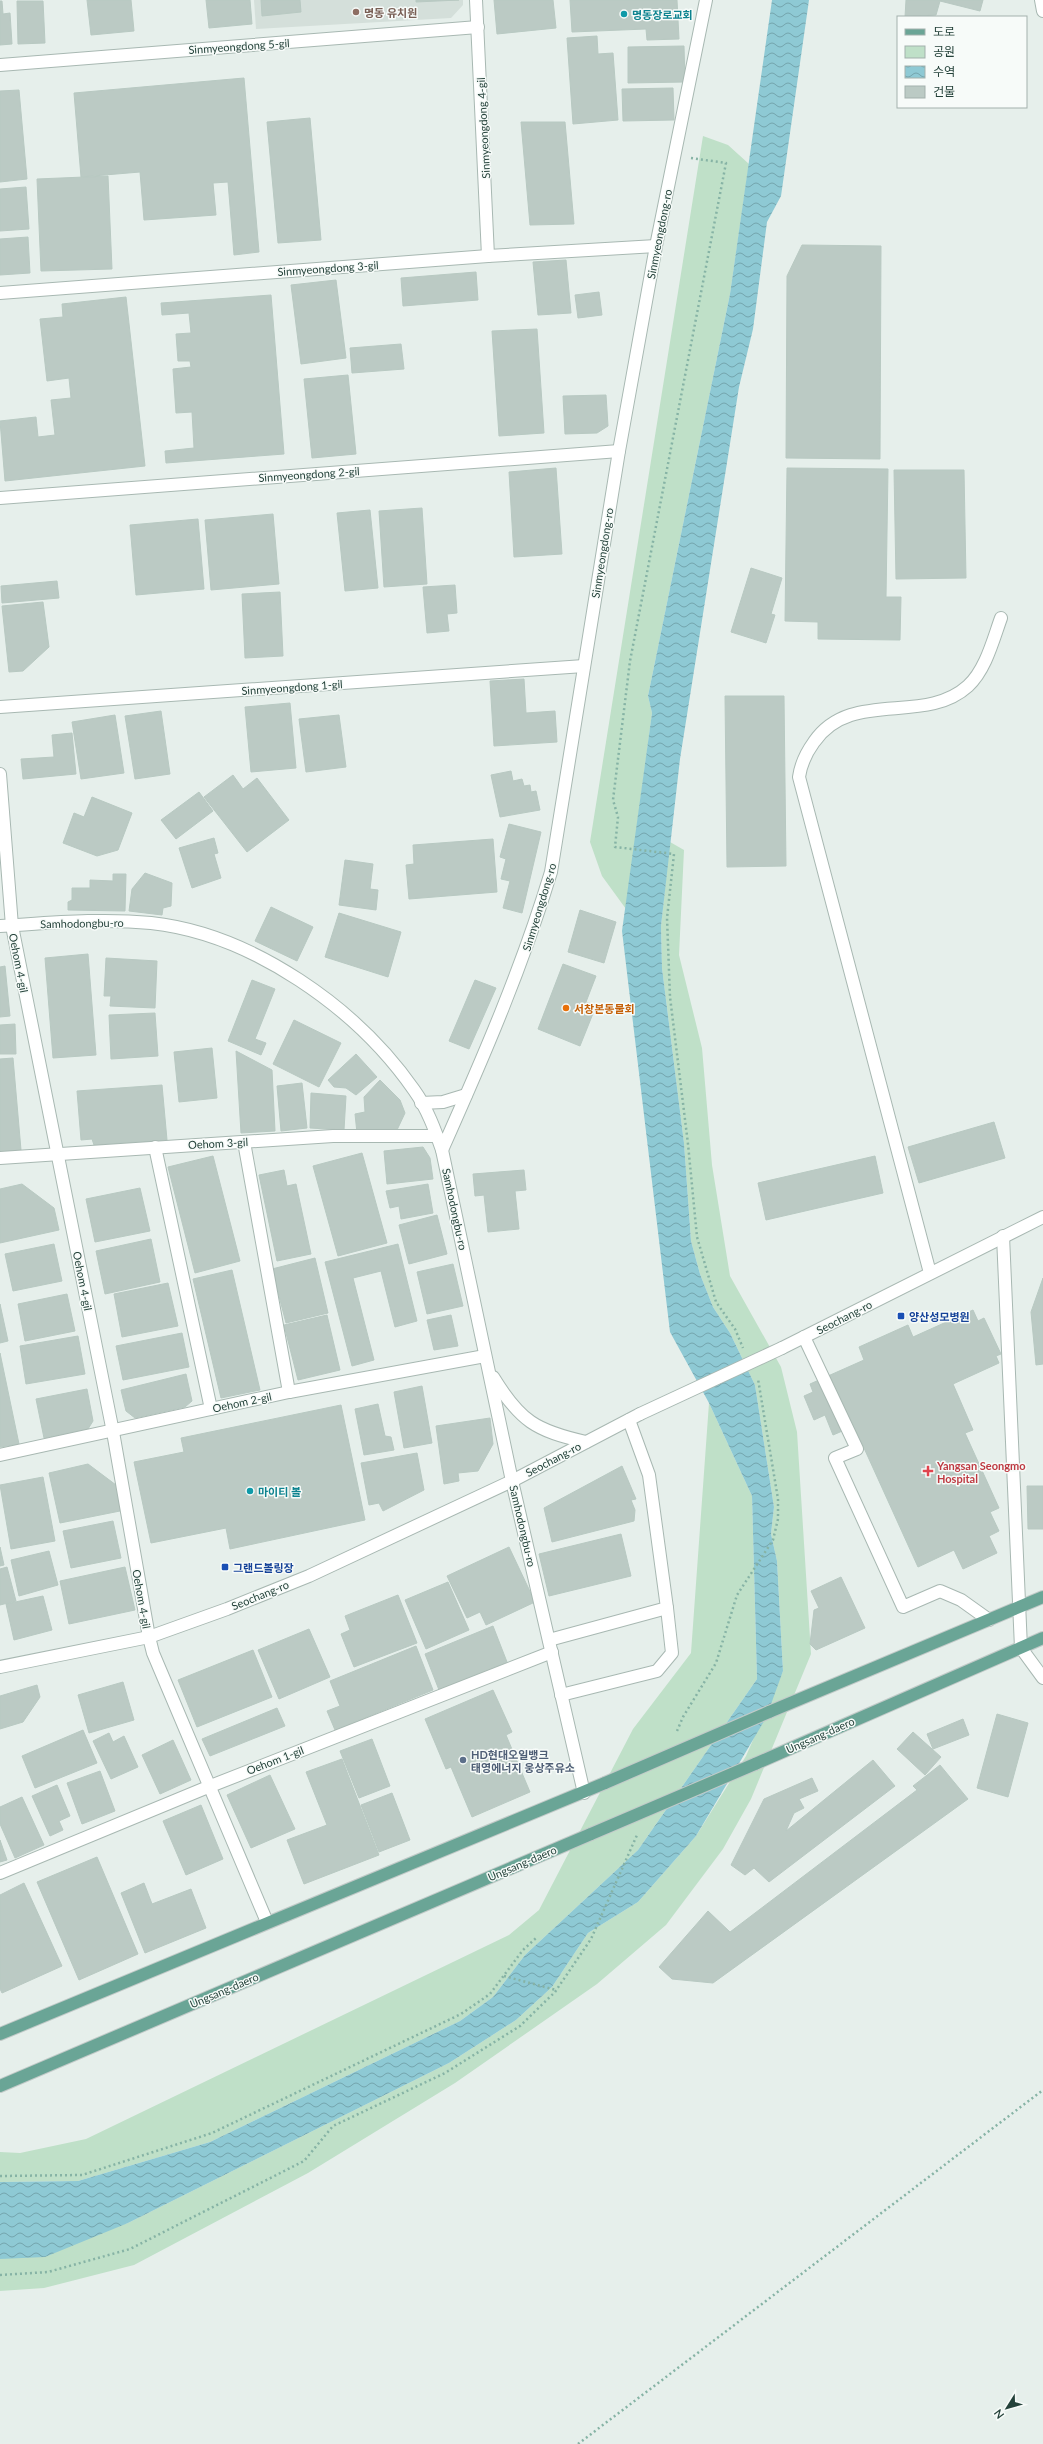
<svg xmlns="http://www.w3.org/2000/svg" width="1043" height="2444" viewBox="0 0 1043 2444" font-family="Lato,'Noto Sans KR',sans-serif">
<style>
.built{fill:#d4dfda}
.park{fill:#bfe0c8}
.water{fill:url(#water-waves)}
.building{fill:#bbcac4;stroke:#b8c9c2}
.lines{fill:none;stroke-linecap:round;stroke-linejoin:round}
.minor-casing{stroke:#a8b8b2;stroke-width:14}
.major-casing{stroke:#c2cac8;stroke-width:14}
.path{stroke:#86b3a5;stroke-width:2.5;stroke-dasharray:2 3;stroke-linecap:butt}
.minor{stroke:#fff;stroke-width:12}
.major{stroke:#6aa596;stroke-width:12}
.minor-bridge-casing{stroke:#a8b8b2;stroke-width:14;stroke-linecap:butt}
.major-bridge-casing{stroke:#c2cac8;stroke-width:14;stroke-linecap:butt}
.minor-bridge{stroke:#fff;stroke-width:12}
.major-bridge{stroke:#6aa596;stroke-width:12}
.education-dot{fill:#8d6e63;stroke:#f7fbf9;stroke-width:1.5}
.culture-dot{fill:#0f9aa8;stroke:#f7fbf9;stroke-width:1.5}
.food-dot{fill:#e8710a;stroke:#f7fbf9;stroke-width:1.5}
.transit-dot{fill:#1a4fb4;stroke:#f7fbf9;stroke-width:1.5}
.health-dot{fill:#e0444e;stroke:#f7fbf9;stroke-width:1.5}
.service-dot{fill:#5c6f8a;stroke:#f7fbf9;stroke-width:1.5}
.labels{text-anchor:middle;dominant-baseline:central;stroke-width:3;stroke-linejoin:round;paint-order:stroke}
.education-label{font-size:11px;font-weight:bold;fill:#785e54;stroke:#f7fbf9;text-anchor:start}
.culture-label{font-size:11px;font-weight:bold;fill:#0d838f;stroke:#f7fbf9;text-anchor:start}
.street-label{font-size:11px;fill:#24423a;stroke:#f7fbf9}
.food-label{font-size:11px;font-weight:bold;fill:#c56008;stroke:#f7fbf9;text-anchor:start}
.transit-label{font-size:11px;font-weight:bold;fill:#164399;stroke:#f7fbf9;text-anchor:start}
.health-label{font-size:11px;font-weight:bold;fill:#be3a42;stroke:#f7fbf9;text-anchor:start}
.service-label{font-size:11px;font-weight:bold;fill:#4e5e75;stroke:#f7fbf9;text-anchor:start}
</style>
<defs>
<pattern id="water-waves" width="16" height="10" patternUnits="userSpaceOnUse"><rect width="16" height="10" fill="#8ec9d4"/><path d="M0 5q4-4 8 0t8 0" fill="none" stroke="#74a5ad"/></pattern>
</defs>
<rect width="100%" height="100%" fill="#e6efeb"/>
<path class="built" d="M254,0H463V5L451,18L256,29Z"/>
<g class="park">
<path d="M703,136L728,145L749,164L730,294L648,696L652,713L626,909L602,876L590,842Z"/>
<path d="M670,842L684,850L679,955L702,1048L712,1165L730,1276L781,1367L797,1432L811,1654L751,1799L723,1849L666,1925L597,1984L455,2083L308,2173L134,2265L44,2288L0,2291V2259L128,2223L449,2063L516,2020L552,1987L588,1933L638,1902L696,1836L746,1756L783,1671L777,1561L771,1534L774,1507L755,1385L730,1333L713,1307L700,1274L691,1241L684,1143L662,968L661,926Z"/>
<path d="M709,1403L752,1496L757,1679L638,1850L525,1955L493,1997L460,2021L210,2142L78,2181L0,2182V2152L20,2153L86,2139L509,1935L539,1910L633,1729L691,1653Z"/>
</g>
<path class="water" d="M772,0H809L781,196L767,222L753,329L739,387L680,759L661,926L662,968L684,1143L691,1241L700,1274L713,1307L730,1333L755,1385L774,1507L771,1534L777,1561L783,1671L766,1718L696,1836L638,1902L588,1933L552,1987L516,2020L449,2063L128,2223L45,2257L0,2259V2182L78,2181L210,2142L460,2021L493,1997L525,1955L638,1850L757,1679L752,1496L709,1403L670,1332L622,931L652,713L648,696L730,294Z"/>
<g class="building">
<path d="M87,0H131L134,31L91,35Z"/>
<path d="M206,0H250L252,24L209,28Z"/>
<path d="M261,0H300L301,12L262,16Z"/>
<path d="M416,0H459L416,2Z"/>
<path d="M494,0H553L556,28L497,34Z"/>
<path d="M570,0H677L679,39L647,40L646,29L572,32Z"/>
<path d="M906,0H983L980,11L940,1L936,15L905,17Z"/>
<path d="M0,1H2L3,14L10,13L12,44L0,45Z"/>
<path d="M17,1H43L45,43L18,44Z"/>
<path d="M597,36L598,54L613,53L618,120L573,124L567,38Z"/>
<path d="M684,46L685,82L628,83V47Z"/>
<path d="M244,78L259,252L234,255L228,182L213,183L216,215L144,220L140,172L81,177L74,93Z"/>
<path d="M673,88L674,120L623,121L622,89Z"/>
<path d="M19,90L27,179L0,182V91Z"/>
<path d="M310,118L321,240L278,243L267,122Z"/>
<path d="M521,122H565L574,224L530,225Z"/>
<path d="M108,176L112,269L41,271L37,179Z"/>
<path d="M26,187L29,229L0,231V189Z"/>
<path d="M28,237L30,273L0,275V239Z"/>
<path d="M802,245L881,246L880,459L786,458L787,276Z"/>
<path d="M566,260L571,313L538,315L533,262Z"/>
<path d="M476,272L478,300L403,306L401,278Z"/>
<path d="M336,280L346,358L301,364L291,285Z"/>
<path d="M599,292L602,315L578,318L575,295Z"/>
<path d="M271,295L284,454L166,463L165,451L194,448L192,412L176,413L173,369L191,367L190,361H178L176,334L191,333L189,313L162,315L161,303Z"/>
<path d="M126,297L145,466L5,481L0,421L36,417L38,437L55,435L51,400L71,398L69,378L47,381L40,319L63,317L62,304Z"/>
<path d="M537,329L544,433L499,436L492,331Z"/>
<path d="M401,344L404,369L352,373L350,348Z"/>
<path d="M348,375L356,454L312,458L304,379Z"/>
<path d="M606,395L608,426L597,433L565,434L563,396Z"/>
<path d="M556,468L562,554L514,557L509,472Z"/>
<path d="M787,468L888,469L886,597H901L900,640L818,639V622L785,621Z"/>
<path d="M894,470H964L966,578L896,579Z"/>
<path d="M422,508L427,584L384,587L379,511Z"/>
<path d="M370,510L378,588L345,591L337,513Z"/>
<path d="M273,514L279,584L211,590L205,520Z"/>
<path d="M198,519L204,589L136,595L130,525Z"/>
<path d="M751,568L782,578L771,614L775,615L766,643L731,632Z"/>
<path d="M57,581L59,598L2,603L1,586Z"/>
<path d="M455,585L457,613L447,614L449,631L427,633L423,587Z"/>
<path d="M280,592L283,656L245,658L242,594Z"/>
<path d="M43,602L49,647L23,671L9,672L2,606Z"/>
<path d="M524,679L526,713L555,711L557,742L494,746L490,681Z"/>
<path d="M725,696H784L786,866L727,867Z"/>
<path d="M290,703L296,768L251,772L245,707Z"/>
<path d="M161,711L170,774L135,779L125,716Z"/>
<path d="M115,715L124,773L81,779L72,722Z"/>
<path d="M339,715L346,767L306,772L299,719Z"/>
<path d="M72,733L76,774L23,779L21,759L54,757L52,735Z"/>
<path d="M511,771L513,781L522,779L524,786L530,785L531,792L536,791L540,810L500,817L491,775Z"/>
<path d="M233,775L243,789L257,778L289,820L247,852L204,797Z"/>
<path d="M199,792L213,811L176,839L161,820Z"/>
<path d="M92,797L132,813L118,850L97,856L63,843L74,813L84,817Z"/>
<path d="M509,824L541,832L522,913L503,908L510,881L501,879L506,859L500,857Z"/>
<path d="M214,838L218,853L214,854L221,878L192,888L179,848Z"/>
<path d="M493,839L497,892L409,899L406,865L414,864L413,845Z"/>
<path d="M345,860L373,864L370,889L378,890L376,910L339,905Z"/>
<path d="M145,873L172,883L171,906L163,908L162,915L129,911L132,889Z"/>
<path d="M113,874H126L125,911L68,910V902L72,900V888H90V880L113,881Z"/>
<path d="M271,907L313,927L297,961L255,941Z"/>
<path d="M580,910L616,922L604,963L568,952Z"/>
<path d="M339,913L401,932L388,977L325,957Z"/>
<path d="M88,954L96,1055L53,1058L45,958Z"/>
<path d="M106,958L157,961L155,1008L110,1006L111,996H104Z"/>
<path d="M563,964L596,976L586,1002L596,1006L580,1046L538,1029Z"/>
<path d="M5,966L10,1016L0,1017V967Z"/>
<path d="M252,980L275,989L255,1039L266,1043L261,1055L228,1041Z"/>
<path d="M475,980L496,988L469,1049L449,1041Z"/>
<path d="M155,1013L158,1056L111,1059L109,1015Z"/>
<path d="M294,1020L341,1043L319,1087L273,1064Z"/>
<path d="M15,1024L16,1054H0V1025Z"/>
<path d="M212,1048L217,1098L179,1102L174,1052Z"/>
<path d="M236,1051L272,1070L275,1131L241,1133Z"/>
<path d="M356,1054L377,1077L356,1095L346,1088L334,1087L328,1080Z"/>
<path d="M13,1058L21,1150L0,1152V1059Z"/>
<path d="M380,1080L400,1100L405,1113L397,1130L357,1133L355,1114L365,1112L364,1097Z"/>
<path d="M302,1083L307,1128L281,1131L277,1086Z"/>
<path d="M162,1085L167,1140L94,1145L92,1139L81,1140L77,1091Z"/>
<path d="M311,1093L346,1096L344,1130L310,1128Z"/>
<path d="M994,1122L1005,1158L919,1183L908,1147Z"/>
<path d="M423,1147L430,1158L433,1179L387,1184L384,1151Z"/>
<path d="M362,1153L387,1243L338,1256L313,1166Z"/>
<path d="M213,1156L240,1261L195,1273L168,1167Z"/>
<path d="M875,1156L883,1193L766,1220L758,1183Z"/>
<path d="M284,1170L287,1186L296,1184L311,1254L277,1261L259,1175Z"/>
<path d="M524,1170L526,1190L515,1191L519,1229L488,1232L484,1195L475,1196L473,1174Z"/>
<path d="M22,1184L54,1208L59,1230L0,1243V1189Z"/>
<path d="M428,1184L433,1213L401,1219L399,1206L390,1208L386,1191Z"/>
<path d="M140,1188L150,1231L95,1242L86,1199Z"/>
<path d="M437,1215L447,1254L409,1264L399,1225Z"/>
<path d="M151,1239L160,1282L105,1294L96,1251Z"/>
<path d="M54,1244L62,1281L13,1291L5,1254Z"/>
<path d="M398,1244L417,1321L395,1327L381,1271L353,1278L374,1360L352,1366L325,1262Z"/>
<path d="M315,1258L328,1313L286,1323L272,1269Z"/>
<path d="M453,1264L463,1306L427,1314L417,1272Z"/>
<path d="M232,1270L260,1390L221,1398L193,1279Z"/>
<path d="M1043,1278V1364L1036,1365L1031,1312Z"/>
<path d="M168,1283L178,1326L122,1337L114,1294Z"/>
<path d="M67,1294L75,1331L25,1341L18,1304Z"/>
<path d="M0,1304L8,1341L0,1343Z"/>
<path d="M973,1310L978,1321L984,1318L1001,1354L996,1356L999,1363L953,1384L973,1430L965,1433L999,1508L990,1512L999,1531L989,1536L997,1553L963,1569L954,1550L918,1567L854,1426L833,1435L825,1415L814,1420L804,1396L813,1392L810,1384L864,1360L859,1347L908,1325L913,1337Z"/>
<path d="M327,1315L340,1370L298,1380L284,1325Z"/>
<path d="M451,1315L458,1346L434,1350L427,1320Z"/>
<path d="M182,1333L189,1367L123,1380L116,1346Z"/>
<path d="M78,1336L85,1374L26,1384L20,1346Z"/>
<path d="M0,1353L19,1444L0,1447Z"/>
<path d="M186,1374L192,1401L185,1407L135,1418L126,1411L121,1390Z"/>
<path d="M422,1386L432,1443L404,1448L394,1392Z"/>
<path d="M87,1389L93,1421L88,1429L44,1438L36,1399Z"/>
<path d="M378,1404L385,1436L391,1437L394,1450L364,1455L355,1409Z"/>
<path d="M341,1405L365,1520L230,1549L226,1528L151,1543L134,1462L184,1452L181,1438Z"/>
<path d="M490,1418L493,1444L478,1471L458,1473L459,1481L444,1484L436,1426Z"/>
<path d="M417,1453L424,1490L383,1511L379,1503L369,1505L361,1463Z"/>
<path d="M88,1464L120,1488L125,1510L60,1523L49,1473Z"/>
<path d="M622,1466L636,1499L631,1500L635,1510L634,1521L552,1542L544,1508Z"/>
<path d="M43,1477L55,1541L11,1549L0,1485Z"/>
<path d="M1027,1486H1043V1529H1028Z"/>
<path d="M113,1521L121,1558L71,1568L63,1531Z"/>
<path d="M621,1534L631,1576L549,1596L539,1554Z"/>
<path d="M0,1547L4,1565L0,1566Z"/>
<path d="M509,1547L535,1602L486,1625L480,1612L467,1618L447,1576Z"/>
<path d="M49,1551L58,1585L19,1596L11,1560Z"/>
<path d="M7,1567L16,1601L0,1605V1569Z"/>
<path d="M125,1567L135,1610L69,1624L60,1581Z"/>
<path d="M841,1577L865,1628L816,1650L810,1644L814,1610L819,1608L811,1591Z"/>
<path d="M448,1582L469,1630L426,1649L405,1600Z"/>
<path d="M398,1595L417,1643L354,1667L341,1634L350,1630L345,1616Z"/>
<path d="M43,1596L52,1630L14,1640L6,1604Z"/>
<path d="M493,1626L507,1662L439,1690L425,1654Z"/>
<path d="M309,1629L330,1677L279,1699L258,1650Z"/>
<path d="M416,1646L433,1690L335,1730L327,1711L340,1706L330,1681Z"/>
<path d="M253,1650L272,1697L197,1727L178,1680Z"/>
<path d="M123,1682L134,1720L89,1733L78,1695Z"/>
<path d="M37,1685L40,1697L23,1722L0,1729V1696Z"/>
<path d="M493,1690L512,1732L506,1735L530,1792L472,1817L451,1767L446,1769L425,1719Z"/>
<path d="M277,1708L285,1726L210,1756L202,1739Z"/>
<path d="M997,1714L1028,1723L1008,1797L977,1788Z"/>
<path d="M963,1719L969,1735L933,1749L927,1734Z"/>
<path d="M83,1730L97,1763L35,1788L22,1756Z"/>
<path d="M913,1732L941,1757L925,1775L897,1749Z"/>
<path d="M109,1733L113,1742L124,1736L138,1767L111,1779L93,1741Z"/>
<path d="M372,1739L390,1786L359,1798L340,1751Z"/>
<path d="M173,1740L191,1780L160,1794L142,1755Z"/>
<path d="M342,1759L379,1855L304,1884L287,1840L327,1825L306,1772Z"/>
<path d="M873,1760L895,1786L769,1882L754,1868L745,1875L731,1865L764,1799L812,1778L818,1791L799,1799L804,1808L794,1813L786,1831Z"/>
<path d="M940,1765L968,1799L713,1983L672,1979L659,1967L708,1911L730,1932L917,1790L913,1786Z"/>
<path d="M100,1771L115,1811L82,1824L67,1783Z"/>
<path d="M270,1775L295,1829L251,1848L227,1795Z"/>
<path d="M57,1785L70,1816L59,1821L63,1830L50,1836L32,1796Z"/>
<path d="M392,1793L410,1840L379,1852L361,1805Z"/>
<path d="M22,1797L44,1845L15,1858L0,1824V1807Z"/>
<path d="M201,1805L223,1859L186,1875L163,1821Z"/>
<path d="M0,1840L7,1860L0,1862Z"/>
<path d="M97,1857L138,1954L79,1980L37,1882Z"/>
<path d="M24,1883L62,1966L2,1993L0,1989V1895Z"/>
<path d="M144,1883L152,1904L191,1889L206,1928L145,1953L121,1893Z"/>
</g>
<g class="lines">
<g class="minor-casing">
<g id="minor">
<path d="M476,0L488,256"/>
<path d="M1041,0L1043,11"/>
<path d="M0,65L478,27"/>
<path d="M0,293L488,256L656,246"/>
<path d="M0,498L619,451"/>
<path d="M0,707L584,666"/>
<path d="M0,774L12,926L113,1432L149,1637L153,1653L267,1922"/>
<path d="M0,926C50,923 101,918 151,923C252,934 357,1008 414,1090C427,1108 435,1130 442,1150L512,1481L584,1793"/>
<path d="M421,1103L443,1102L466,1095"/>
<path d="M244,1142L289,1392"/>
<path d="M155,1147L211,1409"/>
<path d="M442,1150C483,1058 522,968 551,872L619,451L656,246L706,0"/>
<path d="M0,1158L333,1136H437"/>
<path d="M1003,1236L1021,1648L1043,1678"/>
<path d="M930,1273L799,777C801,763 806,753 814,742C851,688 924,726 968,686C986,669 993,640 1001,618"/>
<path d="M804,1337L857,1449L835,1458L903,1607L940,1591L961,1600L989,1620"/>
<path d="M782,1348L1043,1217"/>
<path d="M493,1377C520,1421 536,1431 586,1442"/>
<path d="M0,1455L289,1392L485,1356"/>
<path d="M549,1640L667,1608L649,1475L629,1420"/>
<path d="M0,1667L149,1637L227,1609L309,1576L512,1481L640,1414"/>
<path d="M561,1695L657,1671L672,1653L667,1608"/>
<path d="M0,1873L208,1787L552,1652"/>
</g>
</g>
<g class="major-casing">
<g id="major">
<path d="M769,1712L1043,1597"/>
<path d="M755,1764L1043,1638"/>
<path d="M0,2034L605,1783"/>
<path d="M0,2086L591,1834"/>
</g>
</g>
<g class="path">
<path d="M691,158L726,163L630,661L613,800L618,817L615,847L674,854L667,918L670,997L688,1144L697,1237L716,1302L735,1329L743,1348"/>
<path d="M677,1731L683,1717L716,1663L737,1595L773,1540L778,1519V1499L758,1379"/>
<path d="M504,1976L556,1990"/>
<path d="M0,2176L82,2175L212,2133L461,2014L490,1994L523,1950L536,1938"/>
<path d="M0,2275L48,2272L130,2249L304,2161L333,2126L445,2073L520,2026L555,1992L591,1939L637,1835"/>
<path d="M578,2444L1043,2090"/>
</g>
<use href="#minor" class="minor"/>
<use href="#major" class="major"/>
<g class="minor-bridge-casing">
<path id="minor-bridge" d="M640,1414L782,1348"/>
</g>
<g class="major-bridge-casing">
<g id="major-bridge">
<path d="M605,1783L769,1712"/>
<path d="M591,1834L755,1764"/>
</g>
</g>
<use href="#minor-bridge" class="minor-bridge"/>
<use href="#major-bridge" class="major-bridge"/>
</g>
<circle class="education-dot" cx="356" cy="12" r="4"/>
<g class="culture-dot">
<circle cx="624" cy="14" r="4"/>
<circle cx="250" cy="1491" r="4"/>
</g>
<circle class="food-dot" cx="566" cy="1008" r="4"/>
<g class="transit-dot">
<rect x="897" y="1312" width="8" height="8" rx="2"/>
<rect x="221" y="1563" width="8" height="8" rx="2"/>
</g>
<path class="health-dot" d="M926 1465h4v4h4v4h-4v4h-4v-4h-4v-4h4z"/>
<circle class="service-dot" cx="463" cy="1760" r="4"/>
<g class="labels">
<g class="education-label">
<text x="364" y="12">명동 유치원</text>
</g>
<g class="culture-label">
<text x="632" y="14">명동장로교회</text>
<text x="258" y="1491">마이티 볼</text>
</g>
<g class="street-label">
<text transform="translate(239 46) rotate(-4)">Sinmyeongdong 5-gil</text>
<text transform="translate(483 128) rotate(-93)">Sinmyeongdong 4-gil</text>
<text transform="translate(659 234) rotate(-79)">Sinmyeongdong-ro</text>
<text transform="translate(328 268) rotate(-4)">Sinmyeongdong 3-gil</text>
<text transform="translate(309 474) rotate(-4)">Sinmyeongdong 2-gil</text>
<text transform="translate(602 553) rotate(-81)">Sinmyeongdong-ro</text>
<text transform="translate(292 687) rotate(-4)">Sinmyeongdong 1-gil</text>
<text transform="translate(539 907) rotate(-73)">Sinmyeongdong-ro</text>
<text transform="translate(82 923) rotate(-1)">Samhodongbu-ro</text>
<text transform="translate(19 963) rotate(79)">Oehom 4-gil</text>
<text transform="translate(218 1143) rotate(-3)">Oehom 3-gil</text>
<text transform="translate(455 1209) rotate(78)">Samhodongbu-ro</text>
<text transform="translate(83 1281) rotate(79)">Oehom 4-gil</text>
<text transform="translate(844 1317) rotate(-27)">Seochang-ro</text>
<text transform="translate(242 1402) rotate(-12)">Oehom 2-gil</text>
<text transform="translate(553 1459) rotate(-28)">Seochang-ro</text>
<text transform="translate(523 1526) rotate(77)">Samhodongbu-ro</text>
<text transform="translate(260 1595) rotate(-22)">Seochang-ro</text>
<text transform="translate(142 1599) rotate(80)">Oehom 4-gil</text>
<text transform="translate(820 1735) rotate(-24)">Ungsang-daero</text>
<text transform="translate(275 1760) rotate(-21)">Oehom 1-gil</text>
<text transform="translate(522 1863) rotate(-23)">Ungsang-daero</text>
<text transform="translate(224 1990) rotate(-23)">Ungsang-daero</text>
</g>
<g class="food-label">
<text x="574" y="1008">서창본동물회</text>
</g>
<g class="transit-label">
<text x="909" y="1316">양산성모병원</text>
<text x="233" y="1567">그랜드볼링장</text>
</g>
<g class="health-label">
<text x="937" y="1465">Yangsan Seongmo<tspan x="937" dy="13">Hospital</tspan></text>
</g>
<g class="service-label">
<text x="471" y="1754">HD현대오일뱅크<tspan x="471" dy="13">태영에너지 웅상주유소</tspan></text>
</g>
</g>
<rect x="897" y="16" width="130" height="92" fill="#f7fbf9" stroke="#a3b1ad"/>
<rect x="905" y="29" width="20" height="6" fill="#6aa596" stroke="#a3b1ad"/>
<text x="933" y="36" font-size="12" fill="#24423a">도로</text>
<rect x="905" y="46" width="20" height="12" fill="#bfe0c8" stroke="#a3b1ad"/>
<text x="933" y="56" font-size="12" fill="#24423a">공원</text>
<rect x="905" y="66" width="20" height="12" fill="url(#water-waves)" stroke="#a3b1ad"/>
<text x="933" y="76" font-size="12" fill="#24423a">수역</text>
<rect x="905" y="86" width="20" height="12" fill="#bbcac4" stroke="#a3b1ad"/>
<text x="933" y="96" font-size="12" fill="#24423a">건물</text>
<g transform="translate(1007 2408) rotate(233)" stroke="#f7fbf9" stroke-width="3" paint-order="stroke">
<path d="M0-3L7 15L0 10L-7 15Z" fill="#24423a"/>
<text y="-6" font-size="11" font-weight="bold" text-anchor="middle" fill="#24423a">N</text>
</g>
</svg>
